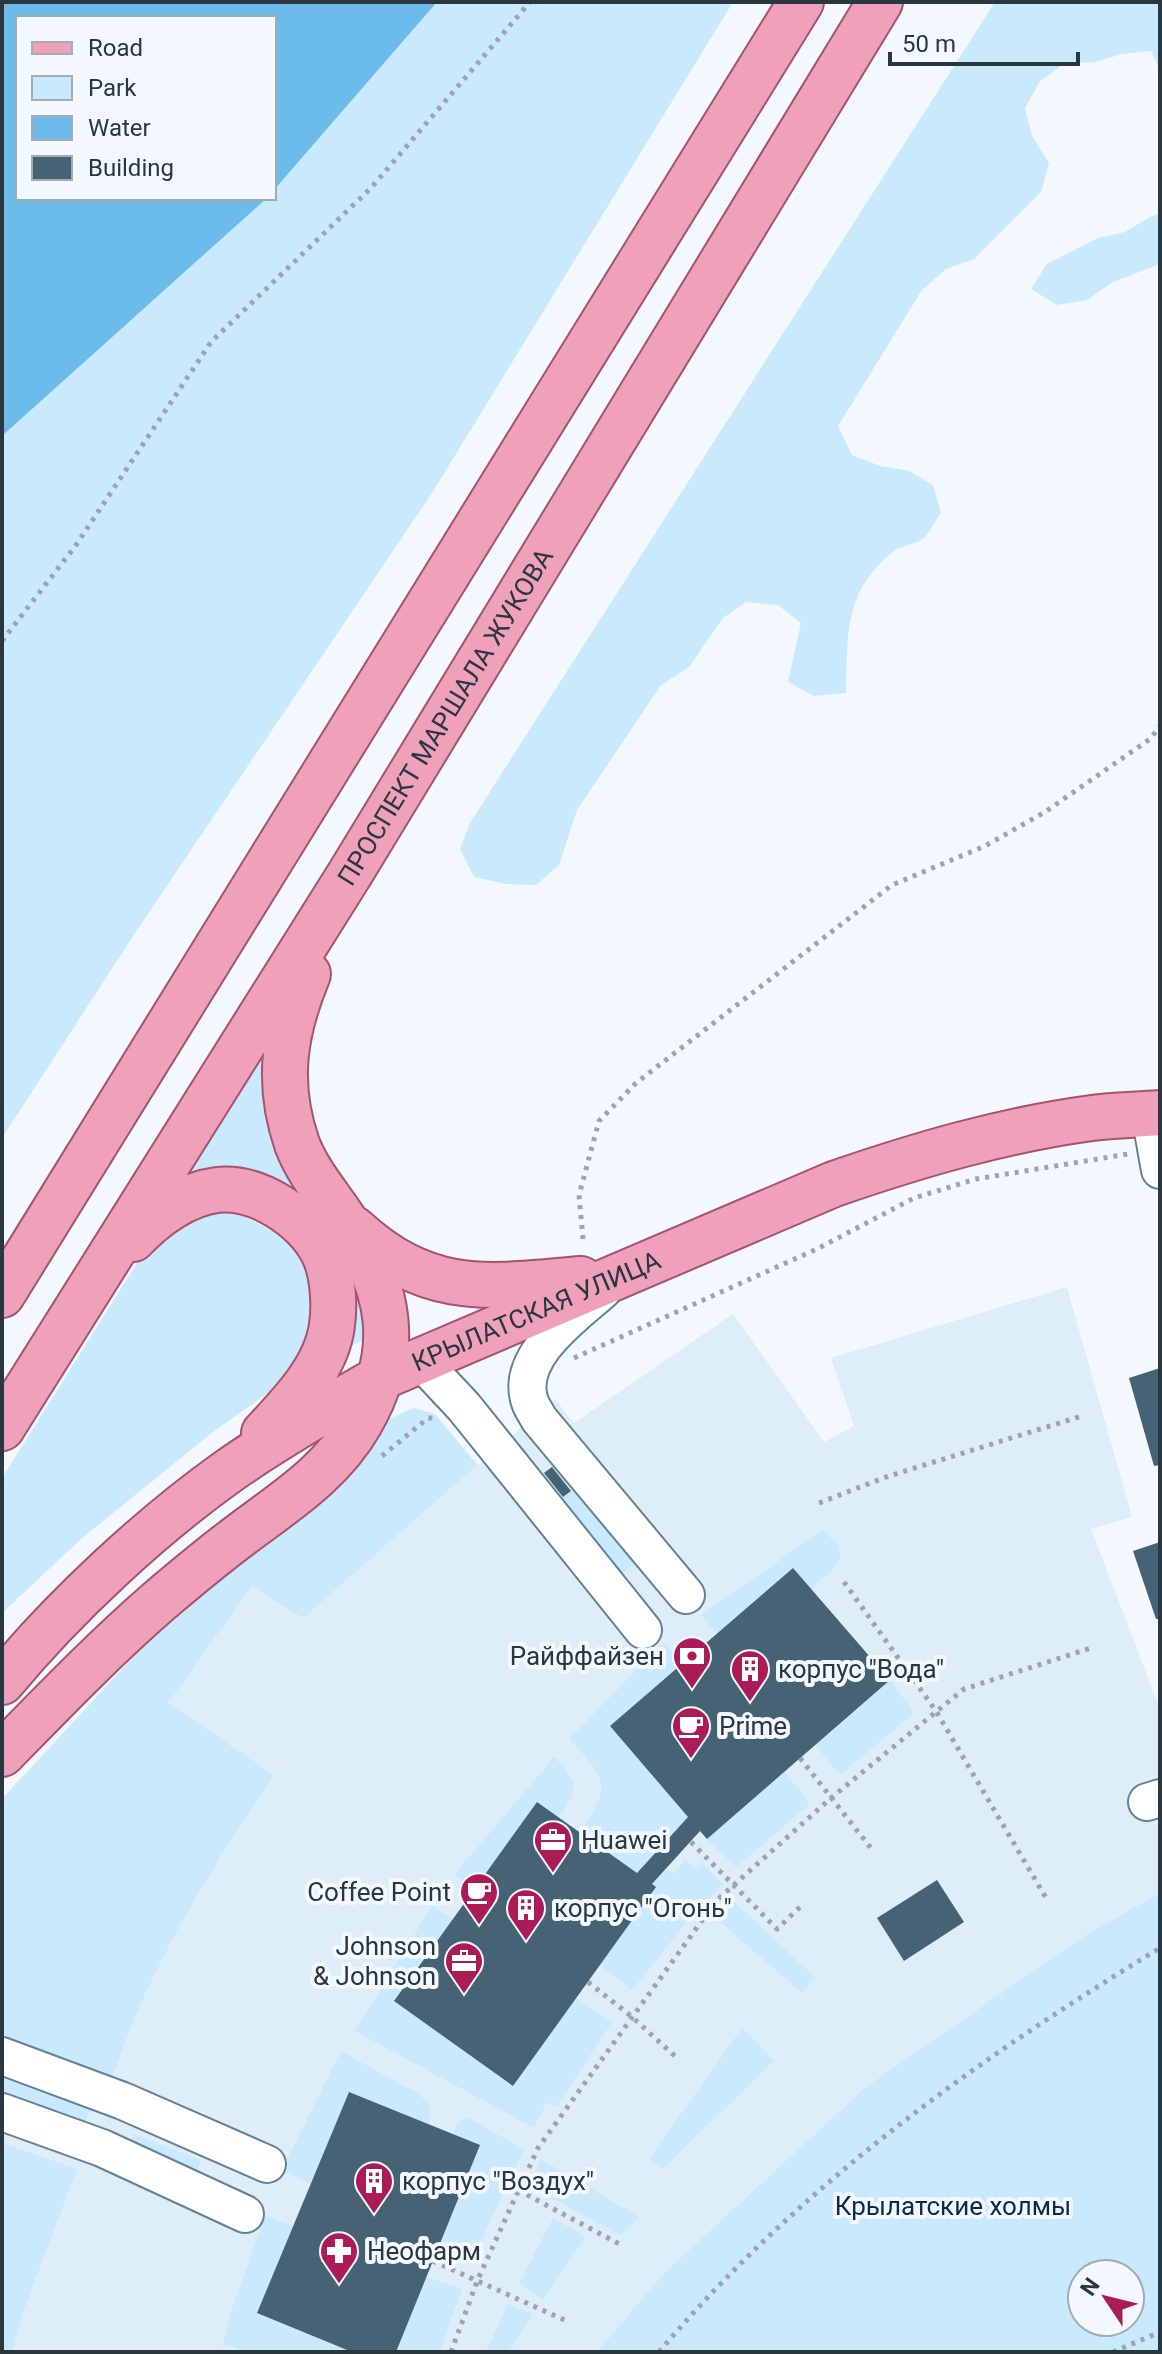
<svg xmlns="http://www.w3.org/2000/svg" width="1162" height="2354" viewBox="0 0 1162 2354" font-family="Roboto,sans-serif">
<style>
.built{fill:#deeef9}
.green{fill:#c8e9fe;fill-rule:evenodd}
.water{fill:#6bbbeb}
.building{fill:#456375}
.lines{fill:none;stroke-linecap:round;stroke-linejoin:round}
.minor-casing{stroke:#638295;stroke-width:40}
.major-casing{stroke:#a45370;stroke-width:48}
.path{stroke:#9ca5ac;stroke-width:5;stroke-dasharray:4 6;stroke-linecap:butt}
.minor{stroke:#fff;stroke-width:36}
.major{stroke:#efa1b9;stroke-width:44}
.labels{text-anchor:middle;dominant-baseline:central;stroke-width:8;stroke-linejoin:round;paint-order:stroke}
.street-label{font-size:26px;fill:#2a373f;stroke:#f2f8fd}
.poi-label{font-size:26px;fill:#2a373f;stroke:#f2f8fd;text-anchor:start}
.park-label{font-size:26px;fill:#082d41;stroke:#f2f8fd}
</style>
<rect width="100%" height="100%" fill="#f2f8fd"/>
<path class="built" d="M1067,1287L1132,1517L1091,1529L1160,1709V1893L1084,1936L867,2086L665,2272L597,2352H2V1799L414,1408L435,1414L478,1465L555,1399L574,1423L733,1314L824,1442L854,1426L831,1358Z"/>
<g class="green">
<path d="M437,2H733L432,493L135,933L2,1138V436L267,198H274V190Z"/>
<path d="M995,2H1160V70L1151,51L1122,54L1095,62L1064,64L1040,81L1025,108L1032,136L1049,163L1041,192L974,259L946,269L922,290L838,426L852,455L880,466L909,471L933,485L941,513C935,521 930,533 922,539C914,545 902,545 894,551C843,591 848,635 846,693L814,696L788,682L801,623L778,605L746,602L723,618L689,667L661,685L577,810L559,865L536,885L506,884L474,877L460,849L470,823Z"/>
<path d="M1160,214V264L1113,282L1087,300L1057,305L1031,289L1047,264L1098,238L1125,232L1150,217Z"/>
<path d="M263,1057L268,1059L356,1280L370,1337L348,1347L338,1257L185,1179Z"/>
<path d="M220,1211L243,1216L284,1237L299,1252L309,1271L316,1318L293,1369L275,1388L213,1432L81,1539L2,1613V1478L149,1244L181,1220Z"/>
<path d="M414,1408L435,1414L477,1465L303,1618L252,1586L168,1703L274,1775C224,1849 177,1923 140,2005C129,2029 121,2055 111,2080L2,2035V1799L171,1616L384,1421Z"/>
<path d="M575,1488L637,1562L622,1574L560,1501Z"/>
<path d="M823,1530L838,1545L841,1557L832,1570L811,1589L793,1568L717,1634L701,1615Z"/>
<path d="M663,1643L683,1663L610,1726L688,1817L637,1873L580,1832C613,1785 606,1778 569,1739Z"/>
<path d="M890,1680L914,1713L840,1775L815,1745Z"/>
<path d="M554,1757C578,1781 579,1790 559,1817L537,1802L475,1889L454,1875Z"/>
<path d="M784,1771L810,1804L736,1867L707,1839Z"/>
<path d="M685,1860L695,1869L701,1863L723,1884L691,1917L632,1990L600,1965L652,1884L667,1869L673,1874Z"/>
<path d="M1160,1893V2352H597L665,2272L867,2086L1084,1936ZM1082,2274H1130V2322H1082Z"/>
<path d="M733,1901L816,1978L801,1992L716,1919Z"/>
<path d="M432,1906L453,1919L394,2001L513,2086L576,1998L612,2022L556,2107L547,2102L534,2128L355,2031Z"/>
<path d="M742,2028L774,2061L663,2168L649,2159Z"/>
<path d="M341,2051L420,2095L430,2106L429,2125L349,2092L311,2184L282,2170Z"/>
<path d="M2,2075L90,2110L82,2130L2,2098Z"/>
<path d="M468,2118L524,2149L472,2260L440,2245L480,2146L453,2134L458,2122Z"/>
<path d="M133,2134L201,2160L195,2175L128,2150Z"/>
<path d="M2,2143L77,2169L23,2312L12,2352H2Z"/>
<path d="M541,2159L639,2217L621,2235L528,2186Z"/>
<path d="M265,2216L293,2226L257,2313L352,2352H247L223,2344L231,2312Z"/>
<path d="M553,2218L586,2237L543,2299L519,2284Z"/>
<path d="M426,2277L462,2289L440,2352H396Z"/>
<path d="M508,2304L533,2314L508,2352H486Z"/>
</g>
<path class="water" d="M2,2H437L274,190V18H18V198H267L2,436Z"/>
<g class="building">
<path d="M1160,1368V1465L1154,1466L1129,1378Z"/>
<path d="M552,1467L571,1491L563,1497L544,1473Z"/>
<path d="M1160,1542V1619H1156L1133,1551Z"/>
<path d="M793,1568L890,1680L707,1839L700,1831L652,1884L656,1887L513,2086L394,2001L537,1802L637,1873L688,1817L610,1726Z"/>
<path d="M937,1880L964,1922L904,1961L877,1918Z"/>
<path d="M349,2092L480,2145L396,2352H352L257,2313Z"/>
</g>
<g class="lines">
<g class="minor-casing">
<g id="minor">
<path d="M1150,1114L1160,1170"/>
<path d="M603,1290C575,1315 514,1357 530,1402C532,1408 536,1413 539,1419L686,1595"/>
<path d="M420,1360L464,1407L643,1630"/>
<path d="M1147,1802L1160,1798"/>
<path d="M2,2056L123,2101L267,2164"/>
<path d="M2,2112L102,2148L245,2214"/>
</g>
</g>
<g class="major-casing">
<g id="major">
<path d="M354,1229C430,1298 487,1287 581,1279"/>
<path d="M133,1239C155,1216 185,1194 217,1190C256,1185 305,1217 323,1252C333,1272 335,1303 332,1325C327,1367 292,1403 264,1433"/>
<path d="M2,1295L801,2"/>
<path id="s1" d="M2,1428L351,872L880,2"/>
<path id="s2" d="M2,1682C64,1607 151,1526 230,1470C279,1436 331,1406 382,1377L834,1184C918,1155 1003,1130 1092,1118C1114,1115 1137,1115 1160,1113"/>
<path d="M2,1754C53,1702 103,1650 158,1602C185,1579 214,1555 242,1534C286,1501 332,1472 360,1423C402,1351 391,1288 345,1221C328,1195 308,1173 297,1144C276,1083 284,1032 308,974"/>
</g>
</g>
<g class="path">
<path d="M2,641L76,545L211,342L371,188L530,2"/>
<path d="M583,1239L579,1195L599,1121L636,1083L892,885L985,846L1045,812L1150,739L1160,726"/>
<path d="M574,1358L817,1249L914,1198L976,1179L1128,1154"/>
<path d="M382,1456L428,1418H434"/>
<path d="M819,1503L886,1477L1082,1416"/>
<path d="M844,1582L936,1711L1046,1898"/>
<path d="M800,1758L874,1852"/>
<path d="M691,1842L777,1929L800,1907"/>
<path d="M588,1982L631,2016L677,2058"/>
<path d="M518,2190L623,2246"/>
<path d="M433,2261L569,2322"/>
<path d="M451,2352L478,2279L538,2148L716,1901L831,1798L964,1689L1091,1648"/>
<path d="M659,2352C798,2187 977,2059 1160,1948"/>
<path d="M1113,2352L1160,2332"/>
</g>
<use href="#minor" class="minor"/>
<use href="#major" class="major"/>
</g>
<defs>
<g id="bank-pin" transform="scale(2)"><path d="M0 17L-7.5 6A9.5 9.5 0 1 1 7.5 6Z" fill="#ab1b56" stroke="#f2f8fd"/><path d="M-6-4H6V4H-6ZM0-2.3a2.3 2.3 0 1 0 0 4.6a2.3 2.3 0 1 0 0-4.6Z" fill="#fff"/></g>
<g id="building-pin" transform="scale(2)"><path d="M0 17L-7.5 6A9.5 9.5 0 1 1 7.5 6Z" fill="#ab1b56" stroke="#f2f8fd"/><path d="M-4-6H4V6H1V3H-1V6H-4ZM-2.5-4.3h1.7v1.8h-1.7ZM.8-4.3h1.7v1.8H.8ZM-2.5-1h1.7V.8h-1.7ZM.8-1h1.7V.8H.8Z" fill="#fff"/></g>
<g id="cafe-pin" transform="scale(2)"><path d="M0 17L-7.5 6A9.5 9.5 0 1 1 7.5 6Z" fill="#ab1b56" stroke="#f2f8fd"/><path d="M-5.5-4.5H6V0H3Q3 3.5 0 3.5H-2.5Q-5.5 3.5-5.5 0ZM3-3.2v2h1.7v-2ZM-6 4.5H4V6H-6Z" fill="#fff"/></g>
<g id="office-pin" transform="scale(2)"><path d="M0 17L-7.5 6A9.5 9.5 0 1 1 7.5 6Z" fill="#ab1b56" stroke="#f2f8fd"/><path d="M-6-3h4V-5.5h4V-3h4V5H-6ZM-1-4.5V-3h2v-1.5ZM-6 0V1H6V0Z" fill="#fff"/></g>
<g id="pharmacy-pin" transform="scale(2)"><path d="M0 17L-7.5 6A9.5 9.5 0 1 1 7.5 6Z" fill="#ab1b56" stroke="#f2f8fd"/><path d="M-2-6h4v4h4v4h-4v4h-4v-4h-4v-4h4Z" fill="#fff"/></g>
</defs>
<g fill-rule="evenodd">
<use href="#bank-pin" x="692" y="1656"/>
<use href="#building-pin" x="750" y="1669"/>
<use href="#cafe-pin" x="691" y="1726"/>
<use href="#office-pin" x="553" y="1840"/>
<use href="#cafe-pin" x="479" y="1892"/>
<use href="#building-pin" x="526" y="1908"/>
<use href="#office-pin" x="464" y="1961"/>
<use href="#building-pin" x="374" y="2181"/>
<use href="#pharmacy-pin" x="339" y="2251"/>
</g>
<g class="labels">
<g class="street-label">
<text stroke="none"><textPath href="#s1" startOffset="838">ПРОСПЕКТ МАРШАЛА ЖУКОВА</textPath></text>
<text stroke="none"><textPath href="#s2" startOffset="658">КРЫЛАТСКАЯ УЛИЦА</textPath></text>
</g>
<g class="poi-label">
<text x="664" y="1656" text-anchor="end">Райффайзен</text>
<text x="778" y="1669">корпус "Вода"</text>
<text x="719" y="1726">Prime</text>
<text x="581" y="1840">Huawei</text>
<text x="451" y="1892" text-anchor="end">Coffee Point</text>
<text x="554" y="1908">корпус "Огонь"</text>
<text x="436" y="1946" text-anchor="end">Johnson<tspan x="436" dy="30">&amp; Johnson</tspan></text>
<text x="402" y="2181">корпус "Воздух"</text>
<text x="367" y="2251">Неофарм</text>
</g>
<g class="park-label">
<text x="953" y="2206">Крылатские холмы</text>
</g>
</g>
<rect width="1162" height="2354" fill="none" stroke="#2a373f" stroke-width="8"/>
<rect x="16" y="16" width="260" height="184" fill="#f2f8fd" stroke="#a2abb1" stroke-width="2"/>
<rect x="32" y="42" width="40" height="12" fill="#efa1b9" stroke="#a2abb1" stroke-width="2"/>
<text x="88" y="56" font-size="24" fill="#2a373f">Road</text>
<rect x="32" y="76" width="40" height="24" fill="#c8e9fe" stroke="#a2abb1" stroke-width="2"/>
<text x="88" y="96" font-size="24" fill="#2a373f">Park</text>
<rect x="32" y="116" width="40" height="24" fill="#6bbbeb" stroke="#a2abb1" stroke-width="2"/>
<text x="88" y="136" font-size="24" fill="#2a373f">Water</text>
<rect x="32" y="156" width="40" height="24" fill="#456375" stroke="#a2abb1" stroke-width="2"/>
<text x="88" y="176" font-size="24" fill="#2a373f">Building</text>
<g transform="translate(1106 2298) rotate(305)"><circle r="38" fill="#f2f8fd" stroke="#a2abb1" stroke-width="2"/>
<path d="M0-6L14 30L0 20L-14 30Z" fill="#ab1b56"/>
<text y="-12" font-size="22" font-weight="bold" text-anchor="middle" fill="#2a373f">N</text>
</g>
<path d="M890 52v12h188v-12" fill="none" stroke="#2a373f" stroke-width="4"/>
<text x="902" y="52" font-size="24" fill="#2a373f" stroke="#f2f8fd" stroke-width="6" paint-order="stroke">50 m</text>
</svg>
